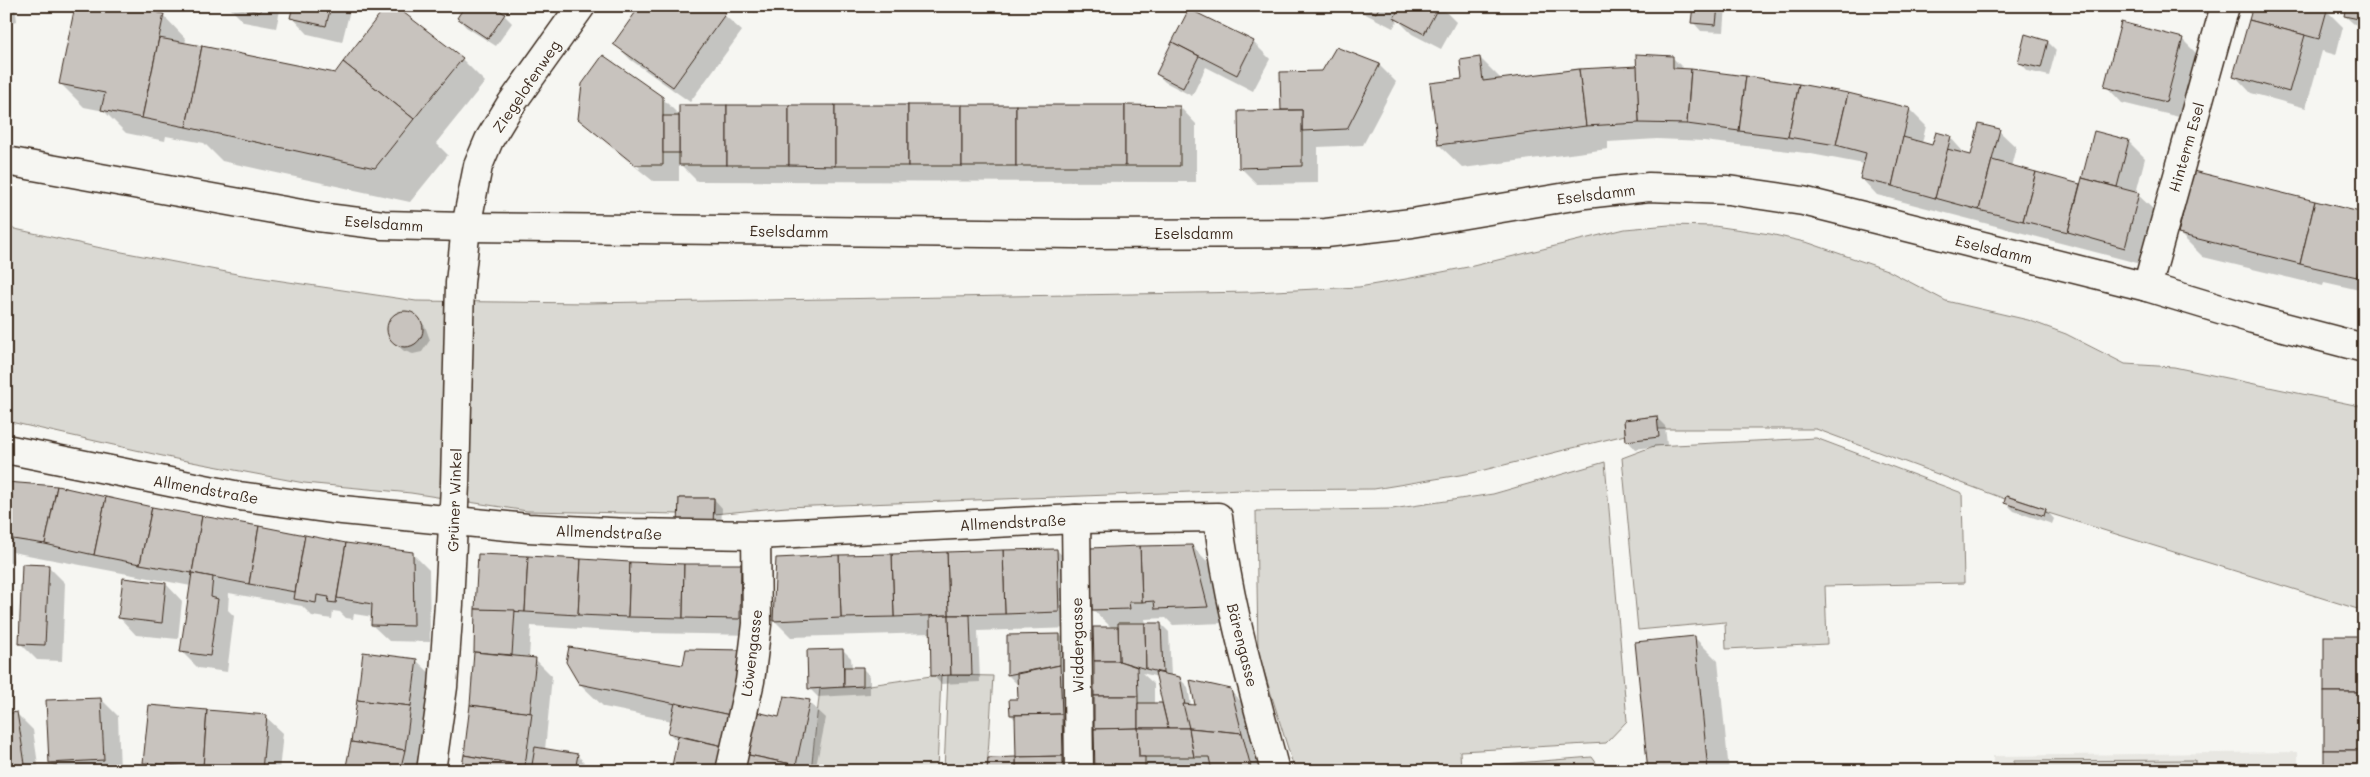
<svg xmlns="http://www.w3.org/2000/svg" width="2370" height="777" viewBox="0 0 2370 777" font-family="Mali,sans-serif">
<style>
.built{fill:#e8e7e2}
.green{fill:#dad9d3;stroke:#8a8278}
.shadow{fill:#0003;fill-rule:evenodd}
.building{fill:#c8c3be;stroke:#3b2a1e}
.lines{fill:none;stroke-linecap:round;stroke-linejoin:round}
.street-casing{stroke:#3b2a1e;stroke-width:31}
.secondary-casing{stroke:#3b2a1e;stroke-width:31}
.street{stroke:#f6f6f2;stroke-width:28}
.secondary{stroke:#f6f6f2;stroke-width:28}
.labels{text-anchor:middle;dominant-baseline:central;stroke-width:4;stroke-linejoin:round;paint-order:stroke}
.street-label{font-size:15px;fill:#3b2a1e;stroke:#f6f6f2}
</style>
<rect width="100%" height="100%" fill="#f6f6f2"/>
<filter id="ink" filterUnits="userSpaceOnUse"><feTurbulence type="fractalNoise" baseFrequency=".02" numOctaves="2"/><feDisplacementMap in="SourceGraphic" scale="10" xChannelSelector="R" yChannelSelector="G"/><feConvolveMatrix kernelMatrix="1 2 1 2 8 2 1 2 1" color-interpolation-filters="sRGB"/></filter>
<g filter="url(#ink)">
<path class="built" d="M2298,752V771H1993V756Z"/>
<g class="green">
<path d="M1669,225L1714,226L1770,234L1809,243L1887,270L1946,301L2028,320L2066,334L2125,364L2174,367L2364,407V611L2045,512L2046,509L2007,496L2005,499L1816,429H1658L1656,416L1624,420L1625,435L1472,473L1374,489L1244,490L786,507L714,514V498H679V514L527,511L411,493L304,483L176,459L6,421V227L101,248L242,275L416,301L586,303L1253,292L1359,287L1406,279L1473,266L1625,229Z"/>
<path d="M1816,438L1962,493L1964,583L1825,586L1827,644L1726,649L1725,622L1638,630L1622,458L1654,446Z"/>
<path d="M1605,462L1627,721L1606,743L1460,751L1461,771H1295L1258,652L1256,511L1392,509L1493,494Z"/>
<path d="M948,675L993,676L987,771H944Z"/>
<path d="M931,676H941L937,771H811L820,688L863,686Z"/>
<path d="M1592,757L1602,771H1480L1479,766Z"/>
<path d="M2195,760V771H2014V761Z"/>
</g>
<g class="shadow">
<path d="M6,6H15L17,21L6,23Z"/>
<path d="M228,6H281L276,28L244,22Z"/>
<path d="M295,6H351L342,42L308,34L292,17Z"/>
<path d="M714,6L742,31L690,102L631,60L615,44Z"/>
<path d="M745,6H759L755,13Z"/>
<path d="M1350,6H1446L1444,10L1456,22L1441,49L1412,34L1398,20L1393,28Z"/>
<path d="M1694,6H1726L1724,32L1701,31L1693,22Z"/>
<path d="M2177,6H2214L2211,16Z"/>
<path d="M2364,6V26L2354,24L2345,16Z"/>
<path d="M1190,10L1253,42L1270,59L1253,91L1206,67L1192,96L1165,82L1157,74Z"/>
<path d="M2327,11L2343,27L2336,55L2322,51L2306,108L2251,93L2235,76Z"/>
<path d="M163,15L186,39L185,44L335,74L462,59L485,82L436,143L448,155L410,202L222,161L204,143L166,136L165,141L126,133L104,111L84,107L60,83Z"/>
<path d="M504,15L512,23L496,46L466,27L458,18Z"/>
<path d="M2182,39L2199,56L2183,118L2122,103L2106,86Z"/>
<path d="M2048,42L2056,50L2049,76L2028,71L2020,62Z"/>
<path d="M1336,48L1379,65L1396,82L1363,145L1318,147V183L1257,184L1240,167L1282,111L1281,73L1322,72Z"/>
<path d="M1672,57L1685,70L1848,94L1910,110L1926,126L1922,143L1933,146L1950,137L1966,155L1972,156L1999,131L2016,147L2011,167L2081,185L2095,132L2128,141L2145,158L2136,193L2155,211L2141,264L1877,195L1861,178L1864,164L1806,153L1704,141L1657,139L1608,142V149L1463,168L1439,145L1432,84L1463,80L1480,58L1502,80L1638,67Z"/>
<path d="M662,98L680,116L1180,107L1196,124V182L697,181L679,163V181H653L596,135L639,169L640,168L595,131V134L580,118Z"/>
<path d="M2364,214V291L2324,282L2323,286L2203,257L2179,233Z"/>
<path d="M403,313L416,317L425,326L430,340L422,352L413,354L404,351L395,343L388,330L391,320Z"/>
<path d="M1656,417L1665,426L1667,445L1635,449L1627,440Z"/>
<path d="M6,483L346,544L412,553L429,570L430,642L389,641L372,625L373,617L354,614L353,619L346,618L340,612L333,611L332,619L312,616L302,606L229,593L228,610L234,616L227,672L198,668L181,651L191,586L12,552L13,562L6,563Z"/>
<path d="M714,499L722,508L721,534L688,533Z"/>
<path d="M2005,502L2046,510L2054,519L2052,524L2014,511Z"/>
<path d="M1192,546L1209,563L1223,623L1173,625L1166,618L1145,619L1146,624H1161L1169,632L1171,676L1179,678L1188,687L1191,706H1196L1230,691L1247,707L1264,771H1210L1204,764L1155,765L1157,771H1097L1112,628L1093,610ZM1142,673L1158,677L1164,704H1154V684Z"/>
<path d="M1057,550L1073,567L1075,628L978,631L980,682L941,684L933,675L932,633L791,637L774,620Z"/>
<path d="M479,555L630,563L741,565L757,582L756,635L645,633L531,626L529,658L535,659L552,676L545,750L577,755L585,763L584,771H461L472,706Z"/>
<path d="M48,566L65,583L62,661L37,660L20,643Z"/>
<path d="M166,584L182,601L178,639L136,635L120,618Z"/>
<path d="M1060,635L1077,652L1079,771H988L1017,761V721L1011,715L1019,701V686L1008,675Z"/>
<path d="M1695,638L1718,661L1729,771H1649Z"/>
<path d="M843,650L851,658L852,668H862L870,676V694L818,697L809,688Z"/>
<path d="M744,651L767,674L758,713L780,718L809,702L826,718L815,771H737L678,742L669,733L672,721L604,707L580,684L684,667Z"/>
<path d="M416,660L433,676L420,771H346Z"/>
<path d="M101,699L118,716L120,771H58L50,762Z"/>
<path d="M17,714L33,730L39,771H6V715Z"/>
<path d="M266,717L283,733L279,771H152L145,763Z"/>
</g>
<g class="building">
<path d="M75,6H126L164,14L142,118L101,110L105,93L59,84Z"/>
<path d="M230,6H261L260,12Z"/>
<path d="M293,6H331L326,26L290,18Z"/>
<path d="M386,6H395L463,58L414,119L343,62Z"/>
<path d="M465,6H493L505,14L488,39L457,18Z"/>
<path d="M640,6H716L726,13L673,87L613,44Z"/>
<path d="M1363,6H1380L1376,13Z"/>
<path d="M1400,6H1439L1424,34L1394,18Z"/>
<path d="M1693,6H1718L1716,25L1691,23Z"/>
<path d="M2253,6H2315L2327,10L2319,39L2249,20Z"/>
<path d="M2346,6H2364V20L2344,16Z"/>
<path d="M1189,9L1254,41L1237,75L1172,42Z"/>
<path d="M2249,20L2305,35L2289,92L2233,76Z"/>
<path d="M2121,22L2183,38L2166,102L2104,87Z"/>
<path d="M2025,34L2048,41L2041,68L2018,63Z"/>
<path d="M159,38L202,46L186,127L142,118Z"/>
<path d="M1172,42L1199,56L1183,88L1156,74Z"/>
<path d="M202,46L335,73L343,62L414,119L375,168L186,127Z"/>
<path d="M1336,47L1380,64L1347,129L1302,131V110H1281L1280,72L1322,71Z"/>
<path d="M1636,54L1673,56V68L1691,69L1687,124L1639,123Z"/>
<path d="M603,55L663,97V165H635L578,119L582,84Z"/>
<path d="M1480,57L1483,81L1579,69L1586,126L1438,145L1430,83L1462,79L1460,60Z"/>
<path d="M1637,66L1639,123L1586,126L1579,69Z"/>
<path d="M1691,69L1746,76L1739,131L1687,124Z"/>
<path d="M1746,76L1799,84L1788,137L1739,131Z"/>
<path d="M1799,84L1848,93L1836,145L1788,137Z"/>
<path d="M1848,93L1910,108L1892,186L1860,179L1866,153L1836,145Z"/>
<rect x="679" y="105" width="48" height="60"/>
<rect x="727" y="105" width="62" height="60"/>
<path d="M789,105H835V166L789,165Z"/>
<rect x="835" y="105" width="73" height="61"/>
<rect x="908" y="105" width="54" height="61"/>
<rect x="962" y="105" width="54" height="61"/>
<rect x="1016" y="105" width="109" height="61"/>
<path d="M1125,105L1180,106V166H1125Z"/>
<path d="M1302,110V166L1239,168L1238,111Z"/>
<rect x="663" y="116" width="16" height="37"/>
<path d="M1979,124L2000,129L1979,210L1935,198L1947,149L1971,155Z"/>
<path d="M2094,131L2129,140L2117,187L2082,178Z"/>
<path d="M1936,132L1951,136L1935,198L1892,186L1903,137L1932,145Z"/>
<path d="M1992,160L2036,172L2023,221L1979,210Z"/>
<path d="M2193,171L2315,201L2300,264L2178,234Z"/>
<path d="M2036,172L2080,184L2068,232L2023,221Z"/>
<path d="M2082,178L2139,193L2125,248L2068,232Z"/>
<path d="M2315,201L2364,213V248L2357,277L2300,264Z"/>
<path d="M2364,248V279L2357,277Z"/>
<circle cx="405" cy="329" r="18"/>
<path d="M1657,416L1659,437L1626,441L1624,420Z"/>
<path d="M6,482L57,486L45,544L6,538Z"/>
<path d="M57,486L106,497L94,555L45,544Z"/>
<path d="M2006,496L2046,509L2044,516L2004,503Z"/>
<path d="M106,497L152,507L140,564L94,555Z"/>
<path d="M679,498H714L713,526L678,525Z"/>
<path d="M152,507L202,516L192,573L140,564Z"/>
<path d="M202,516L259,526L249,584L192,573Z"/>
<path d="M259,526L305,535L295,592L249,584Z"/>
<path d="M305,535L346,543L336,603L328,602L329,597L317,595L316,603L294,599Z"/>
<path d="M346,543L413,552L414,626L371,625L372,604L337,598Z"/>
<path d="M1192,545L1208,607L1155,609L1154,601L1142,602L1140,546Z"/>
<path d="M1140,546L1142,602H1129L1130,609L1092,610L1090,548Z"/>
<path d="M1057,549L1059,612L1005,614L1003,550Z"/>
<path d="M1003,550L1005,614L949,615L947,552Z"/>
<path d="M947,552L949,615L894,617L892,554Z"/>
<path d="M478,554L528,556L525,612L475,609Z"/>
<path d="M892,554L894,617L841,618L839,555Z"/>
<path d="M839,555L841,618L773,621L776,558Z"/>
<path d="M528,556L581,559L578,615L525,612Z"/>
<path d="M581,559L630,562L628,617L578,615Z"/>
<path d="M630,562L684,564L683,618L628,617Z"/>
<path d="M22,564L49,565L45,645L19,644Z"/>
<path d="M684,564H741L740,619L683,618Z"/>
<path d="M192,573L213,577L211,597L218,599L210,656L180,652Z"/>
<path d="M123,578L166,583L162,623L118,618Z"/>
<path d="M475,609L515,610L512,655L474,652Z"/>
<path d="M949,615L951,675L931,676L930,616Z"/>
<path d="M949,615H970L972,675H951Z"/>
<path d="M1118,623H1145L1146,669L1119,661Z"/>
<path d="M1145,623H1161L1163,673L1146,669Z"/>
<path d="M1093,627H1118L1119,661H1094Z"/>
<path d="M1060,634V665L1007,675V635Z"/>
<path d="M1695,636L1708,771H1648L1635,642Z"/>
<rect x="2324" y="636" width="40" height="56"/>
<path d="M569,647L683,665L686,649L744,650L730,715L579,684L566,662Z"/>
<path d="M843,649L844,687L808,689L807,650Z"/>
<path d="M363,652L417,659L411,706L357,700Z"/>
<path d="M474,652L536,658L530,713L470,705Z"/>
<path d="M1094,661H1119L1137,667L1138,696H1094Z"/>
<path d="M1060,665L1062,714L1010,715L1009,699H1018L1017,674Z"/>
<path d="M844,667H863V686L844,687Z"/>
<path d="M1155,672L1180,677L1189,728H1168Z"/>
<path d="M1190,680L1231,689L1242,733L1189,728L1183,704L1195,705Z"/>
<rect x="2324" y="692" width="40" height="58"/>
<path d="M784,696L810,700L796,765L744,754L752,711L779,717Z"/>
<path d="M1094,696H1138V728L1094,729Z"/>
<path d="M101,698L104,760L49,763L46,700Z"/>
<path d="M357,700L411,706L405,750L351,742Z"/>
<path d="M675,703L730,715L723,746L668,733Z"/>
<path d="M1138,703H1162L1168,728H1138Z"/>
<path d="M149,705L207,710L203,768L143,763Z"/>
<path d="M470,705L532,713L525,766L464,755Z"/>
<path d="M207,710L267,715L262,771L203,768Z"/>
<path d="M17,712L25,764L6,767V714Z"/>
<path d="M1062,714L1063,756L1016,757L1015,715Z"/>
<path d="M1138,728H1189L1194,757H1139Z"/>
<path d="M1138,728L1139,757H1145V771H1095L1094,729Z"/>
<path d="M1189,728L1242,733L1252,771H1212L1209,757H1194Z"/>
<path d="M678,736L723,746L718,771H671Z"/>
<path d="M351,742L405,750L400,771H345Z"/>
<path d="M535,747L578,754L575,771H531Z"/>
<rect x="2324" y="750" width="40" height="21"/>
<path d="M744,754L796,765L795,771H740Z"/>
<path d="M464,755L525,766L524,771H461Z"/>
<path d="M1063,756V771H1016V757Z"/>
<path d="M1016,757V771H987L988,758Z"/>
</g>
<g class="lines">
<g class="street-casing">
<g id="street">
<path d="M2147,287L2225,6"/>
<path d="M6,449L239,496L332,509L528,528L629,533L756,535L1076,519L1218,517C1228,604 1253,687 1275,771"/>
<path d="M1076,519L1079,771"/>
<path d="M431,771L443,687L449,604L455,485L460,283L466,227L478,166L489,140L509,107L581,6"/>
<path d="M730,771L750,681L757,624L756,535"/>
</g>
</g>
<g class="secondary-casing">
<path id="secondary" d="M6,161L318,217L383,225L466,227L1074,234L1326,233L1412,223L1585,194L1649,187L1728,190L1803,201L2147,287L2253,319L2364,348"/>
</g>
<use href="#street" class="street"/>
<use href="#secondary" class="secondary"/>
</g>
</g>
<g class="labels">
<g class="street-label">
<text transform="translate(526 86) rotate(-56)">Ziegelofenweg</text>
<text transform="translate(2186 147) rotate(-74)">Hinterm Esel</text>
<text transform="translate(1596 194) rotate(-7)">Eselsdamm</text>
<text transform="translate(384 223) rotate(4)">Eselsdamm</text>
<text transform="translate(789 231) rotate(1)">Eselsdamm</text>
<text x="1194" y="233">Eselsdamm</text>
<text transform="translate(1994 249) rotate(14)">Eselsdamm</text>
<text transform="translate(206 489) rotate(10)">Allmendstraße</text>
<text transform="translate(454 500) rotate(-88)">Grüner Winkel</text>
<text transform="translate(1013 522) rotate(-3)">Allmendstraße</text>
<text transform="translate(609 532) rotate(2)">Allmendstraße</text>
<text transform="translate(1077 645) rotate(-91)">Widdergasse</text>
<text transform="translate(1243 645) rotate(76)">Bärengasse</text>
<text transform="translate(751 653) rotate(-83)">Löwengasse</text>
</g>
</g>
<rect width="2370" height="777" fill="none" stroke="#f6f6f2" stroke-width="25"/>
<rect x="12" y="12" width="2345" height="752" fill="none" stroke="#3b2a1e" stroke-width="2" filter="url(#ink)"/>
</svg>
